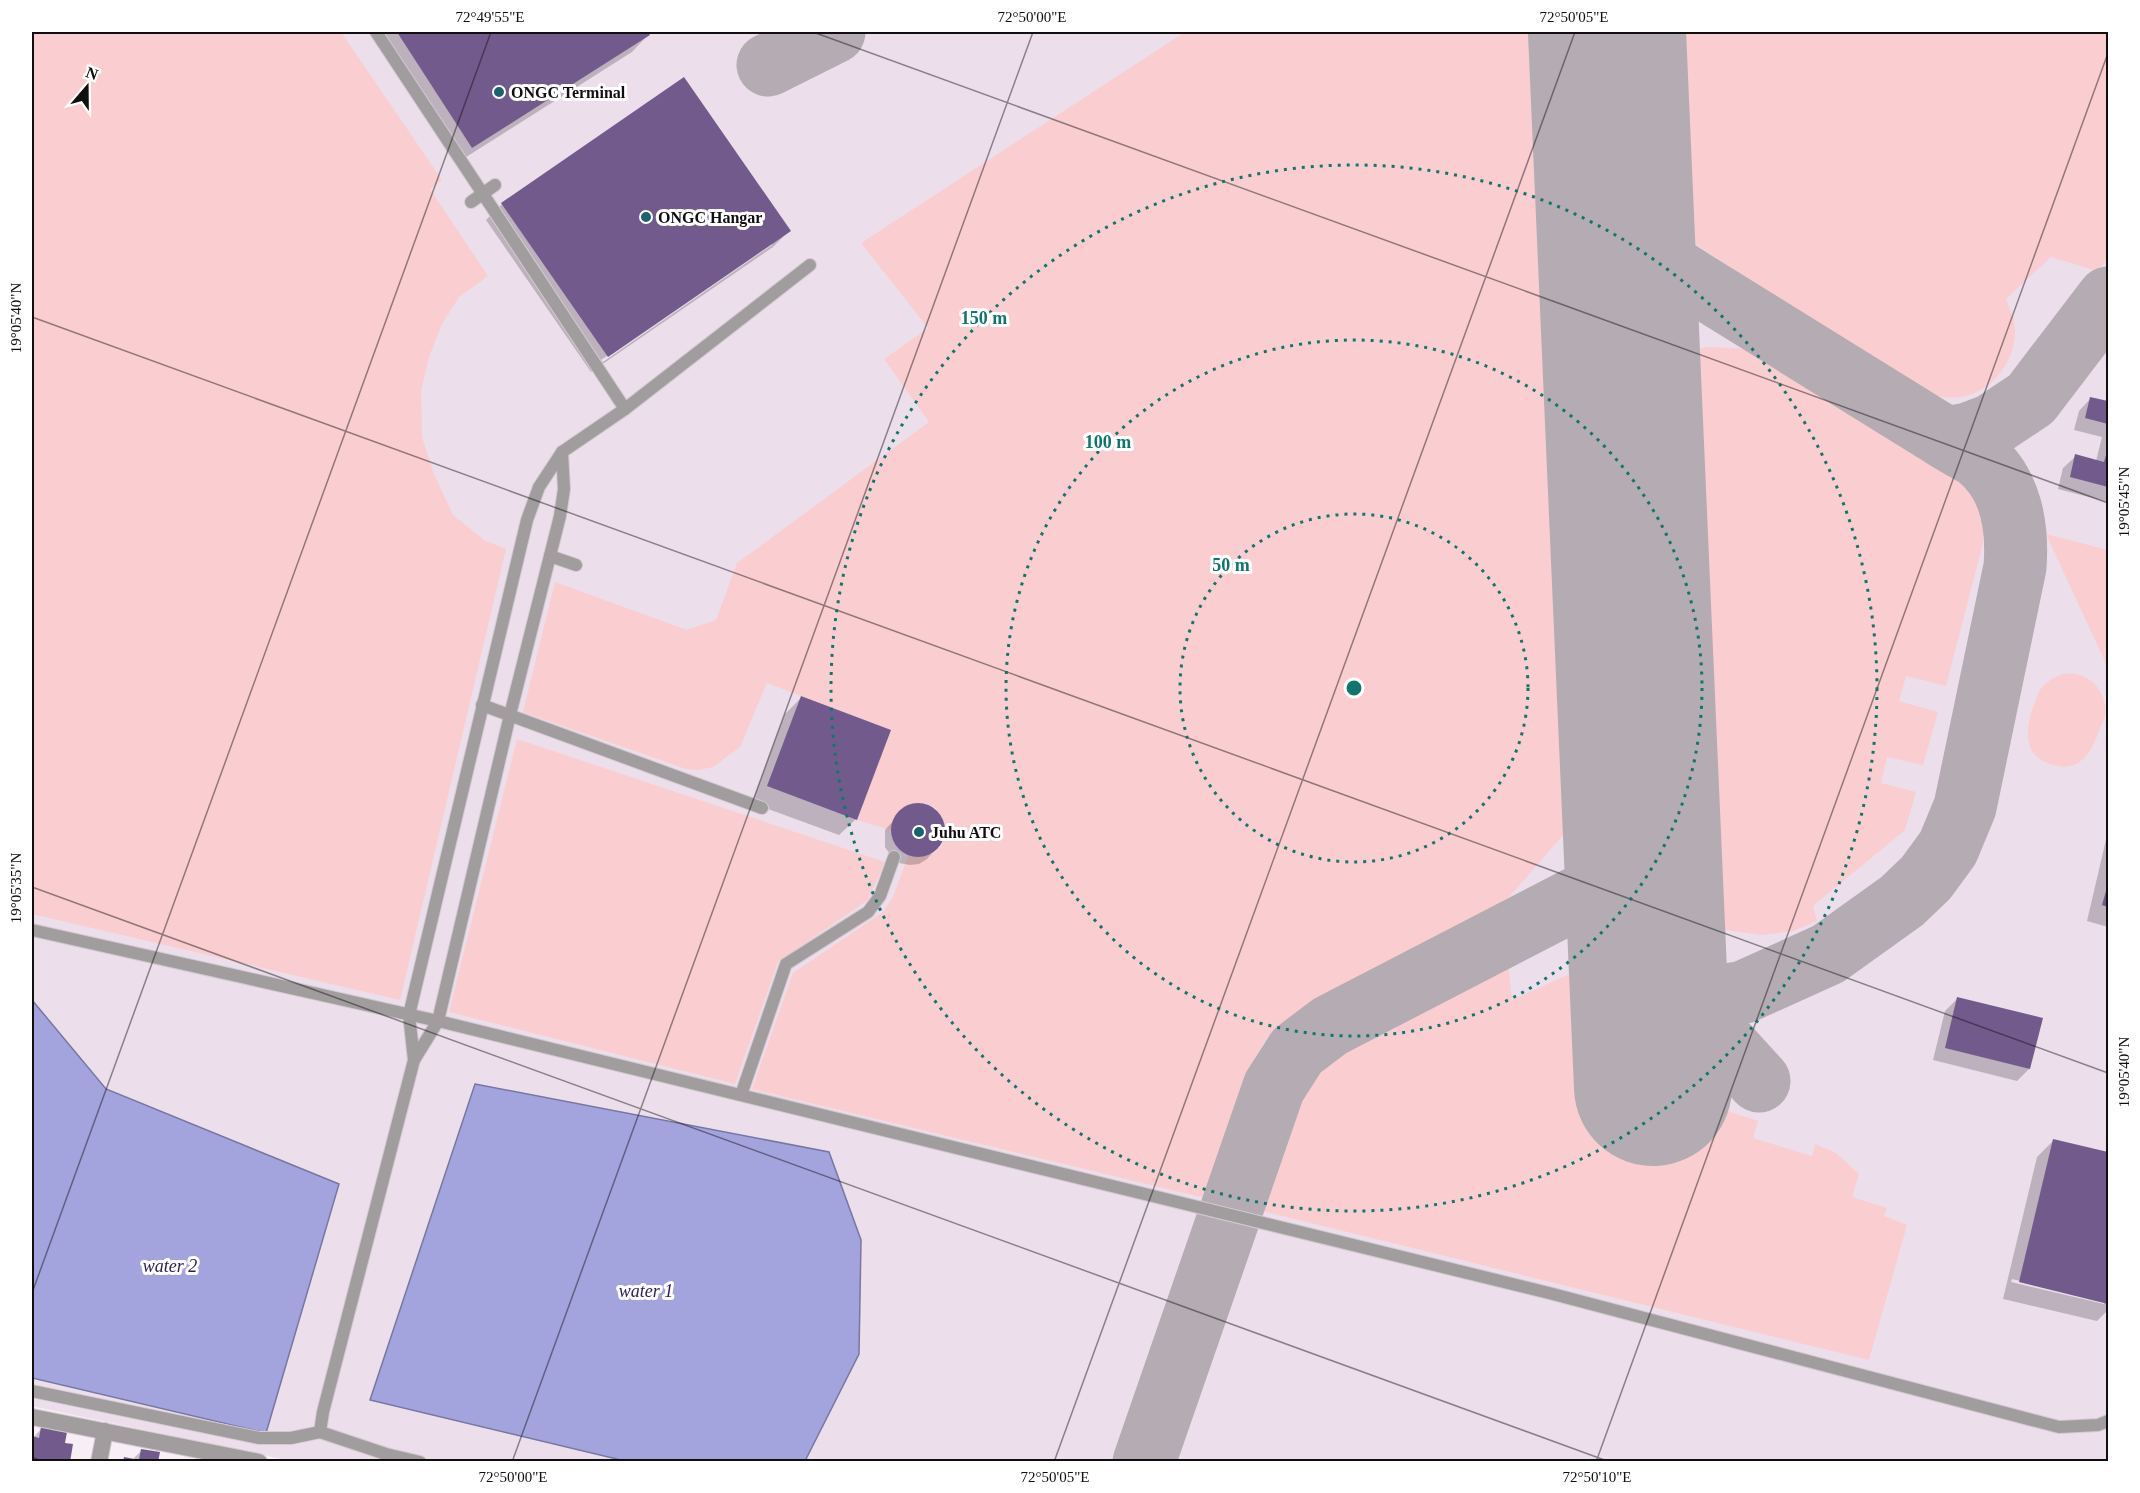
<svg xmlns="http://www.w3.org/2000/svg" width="2140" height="1493" viewBox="0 0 2140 1493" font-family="Georgia,serif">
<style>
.built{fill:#ecdeeb}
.green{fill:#faced0}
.water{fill:#a3a4de;stroke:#7777a0;stroke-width:1.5}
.shadow{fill:#0003;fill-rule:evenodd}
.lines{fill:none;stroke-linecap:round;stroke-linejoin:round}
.taxiway{stroke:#b4acb2;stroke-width:63}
.runway{stroke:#b4acb2;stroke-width:158}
.building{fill:#735a8d}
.service-casing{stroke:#d2cad1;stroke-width:14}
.minor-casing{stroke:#d2cad1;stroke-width:18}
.service{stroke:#a19d9f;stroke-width:12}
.minor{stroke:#a19d9f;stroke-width:16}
.ticks{fill:none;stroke:#110e10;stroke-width:1.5;stroke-opacity:0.45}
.ring{fill:none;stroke:#0f766e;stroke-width:3;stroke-dasharray:3 6}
.poi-dot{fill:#196271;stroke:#fff;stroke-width:2}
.labels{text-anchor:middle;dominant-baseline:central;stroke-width:6;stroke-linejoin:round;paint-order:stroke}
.poi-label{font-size:16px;font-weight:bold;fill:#110e10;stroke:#fff;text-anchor:start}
.water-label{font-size:18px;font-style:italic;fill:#261c5f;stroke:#fff}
.centre{fill:#0f766e;stroke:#fff;stroke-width:3}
.ring-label{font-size:18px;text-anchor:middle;font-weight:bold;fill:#0f766e;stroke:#fff;stroke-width:6;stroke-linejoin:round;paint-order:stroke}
.neatline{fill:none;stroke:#110e10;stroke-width:2}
.ticks-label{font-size:15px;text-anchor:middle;fill:#110e10}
</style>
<rect width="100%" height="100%" fill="#f7eef6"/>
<path class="built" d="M32,32H2108V1461L296,1462L32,1406Z"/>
<g class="green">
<path d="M32,32H341L442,180L430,189L488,276L459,297L442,324L429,357L421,391L422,437L434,474L453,515L484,540L506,549L400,1000L32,914Z"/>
<path d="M1185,32H1530L1579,787L1575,811L1564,834L1498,910L1294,1016L1267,1038L1257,1054L1209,1199L752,1089L793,973L883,912L893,897L908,856C963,867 951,789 909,805C897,809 893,819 891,830L857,820L890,730L767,683L740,747L713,767L699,770L686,769L523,712L555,582L687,630L716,620L737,563L929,422L884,359L928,328L861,243Z"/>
<path d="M1655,32H2108V260L2097,271L2051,257L2006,299C2008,306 2013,314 2014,321C2020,352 1999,386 1969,395C1954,400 1938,397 1923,393L1692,242L1677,217L1667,190L1662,161Z"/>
<path d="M1705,347L1756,349L1965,482L1979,495L1983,511V543L1946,686L1906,676L1899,701L1938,712L1923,765L1887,757L1881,783L1916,792L1905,830L1813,906L1817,921L1793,931L1761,935L1711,928L1701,921L1696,911L1691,597L1707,583L1706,546L1685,526L1676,381C1681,358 1682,355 1705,347Z"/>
<path d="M2046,534L2108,550V668Z"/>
<path d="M2062,674C2066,674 2071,673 2075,674C2093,676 2108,696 2105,714C2105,719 2101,726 2099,731C2091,754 2079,774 2050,764C2022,755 2026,729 2033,707C2035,702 2037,695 2040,690C2045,682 2053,678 2062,674Z"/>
<path d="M517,739L885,862L868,900L778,962L735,1084L449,1012Z"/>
<path d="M1507,950L1512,1000L1592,964L1599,1110L1696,1105L1718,1108L1758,1121L1753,1138L1812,1156L1815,1144L1836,1153L1859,1174L1852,1197L1887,1208L1884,1216L1907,1225L1869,1360L1241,1206L1278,1109L1294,1072L1332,1036Z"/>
</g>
<g class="water">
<path d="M32,1000L106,1089L339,1184L266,1433L32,1378Z"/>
<path d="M475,1084L829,1152L861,1240L859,1354L805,1461H625L370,1400Z"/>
</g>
<g class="shadow">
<path d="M377,32H646L648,35L632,52L455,164L373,36Z"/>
<path d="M502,204L789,231L773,247L591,372L486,220ZM772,242V245L603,362L601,360Z"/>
<path d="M2091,398L2108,403V502L2058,489L2063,468L2076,456L2096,461L2102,437L2074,430L2079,411Z"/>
<path d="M801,698L856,819L839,835L752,803L785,714Z"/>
<path d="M918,804L929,807L936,811L943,821L944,834L941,843L927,859L919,864L910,865L899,863L893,859L885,847V830L903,810Z"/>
<path d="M2108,831V927L2087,921Z"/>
<path d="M1957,999L2029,1069L2017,1081L1933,1060L1945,1011Z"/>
<path d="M2054,1140L2108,1154V1310L2097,1321L2003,1299L2037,1157ZM2012,1279L2104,1301V1304L2011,1282Z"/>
<path d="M42,1428L63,1444L69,1462H32V1439Z"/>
<path d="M142,1450L156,1462H121L124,1459L132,1460Z"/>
</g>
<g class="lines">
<g class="taxiway">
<path d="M768,65L834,32"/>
<path d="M1614,199L1626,227L1633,238L1644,249L1688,278L1946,438L1968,434L1992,425L2031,399L2108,298"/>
<path d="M1620,343C1641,312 1655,297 1688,278"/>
<path d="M1649,1009L1744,992L1828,954L1902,901L1926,878L1948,848L1965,807L2015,567C2018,527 2011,483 1978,457C1968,450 1956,445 1946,438"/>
<path d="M1649,1009L1696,1023L1719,1037L1759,1081"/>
<path d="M1144,1462L1274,1087L1297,1051L1330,1026L1643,864"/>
</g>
<path class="runway" d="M1607,32L1653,1087"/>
</g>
<g class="building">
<path d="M397,32H648L650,35L472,148Z"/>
<path d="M684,77L791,231L608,357L501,203Z"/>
<path d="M2090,397L2108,401V424L2085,418Z"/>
<path d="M2108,448V487L2070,477L2075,454L2104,462Z"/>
<path d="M801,696L891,730L857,820L767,786Z"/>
<circle cx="918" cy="830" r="27"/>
<path d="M2108,884V907L2102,905Z"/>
<path d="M1957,997L2043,1018L2030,1069L1945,1048Z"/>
<path d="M2053,1139L2108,1152V1304L2019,1282Z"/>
<path d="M41,1427L67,1432L65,1443L73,1444L70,1462H33L34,1456H32V1436L39,1438Z"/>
<path d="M141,1449L160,1452L158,1462H123L124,1457L139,1460Z"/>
</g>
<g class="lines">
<g class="service-casing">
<g id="service">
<path d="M376,32L625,409L562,452L539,487L527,520L409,1015L414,1060"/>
<path d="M471,202L495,185"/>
<path d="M625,409L810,265"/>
<path d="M550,556L576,565"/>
<path d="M482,705L762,808"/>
<path d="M32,930L438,1021L1549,1293L2059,1427L2098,1425L2108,1421"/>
<path d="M741,1095L786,964L868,912L880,896L894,857"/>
<path d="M32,1391L259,1438H291L320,1432"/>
<path d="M420,1462L386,1454L320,1432L323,1412L414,1060L438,1021L510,715L560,516L564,489L562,452"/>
</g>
</g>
<g class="minor-casing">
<g id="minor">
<path d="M32,1417L259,1462"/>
<path d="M99,1462L105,1431"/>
</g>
</g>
<use href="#service" class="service"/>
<use href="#minor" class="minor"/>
</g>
<path class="ticks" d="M813,32L2108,503M32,317L2108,1073M32,887L1610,1462M32,1293L491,32M32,1457L43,1462M512,1462L1033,32M1054,1462L1575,32M1596,1462L2108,53"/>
<g class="ring">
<circle cx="1354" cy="688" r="174"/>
<circle cx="1354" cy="688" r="348"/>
<circle cx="1354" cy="688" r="523"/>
</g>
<g class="poi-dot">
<circle cx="499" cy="92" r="6"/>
<circle cx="646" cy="217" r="6"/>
<circle cx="919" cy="832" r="6"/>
</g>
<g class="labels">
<g class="poi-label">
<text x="511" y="92">ONGC Terminal</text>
<text x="658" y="217">ONGC Hangar</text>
<text x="931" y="832">Juhu ATC</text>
</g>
<g class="water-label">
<text x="170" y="1266">water 2</text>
<text x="646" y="1291">water 1</text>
</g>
</g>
<circle cx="1354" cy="688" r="9" class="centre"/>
<g class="ring-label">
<text x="984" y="324">150 m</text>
<text x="1108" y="448">100 m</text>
<text x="1231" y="571">50 m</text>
</g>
<rect width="2140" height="1493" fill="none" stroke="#ffffff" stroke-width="66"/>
<g transform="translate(87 87) rotate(20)" stroke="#ffffff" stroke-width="4.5" paint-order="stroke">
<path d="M0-4.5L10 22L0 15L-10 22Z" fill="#110e10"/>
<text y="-9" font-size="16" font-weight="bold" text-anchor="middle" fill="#110e10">N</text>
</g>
<rect x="33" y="33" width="2074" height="1427" class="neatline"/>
<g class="ticks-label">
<text x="490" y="22">72°49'55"E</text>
<text x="1032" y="22">72°50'00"E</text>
<text x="1574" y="22">72°50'05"E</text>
<text transform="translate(16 318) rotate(-90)" y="5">19°05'40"N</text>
<text transform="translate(2124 502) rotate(-90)" y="5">19°05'45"N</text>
<text transform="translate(16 888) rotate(-90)" y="5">19°05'35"N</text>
<text transform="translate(2124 1072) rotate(-90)" y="5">19°05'40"N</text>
<text x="513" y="1482">72°50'00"E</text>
<text x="1055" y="1482">72°50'05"E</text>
<text x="1597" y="1482">72°50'10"E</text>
</g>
</svg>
